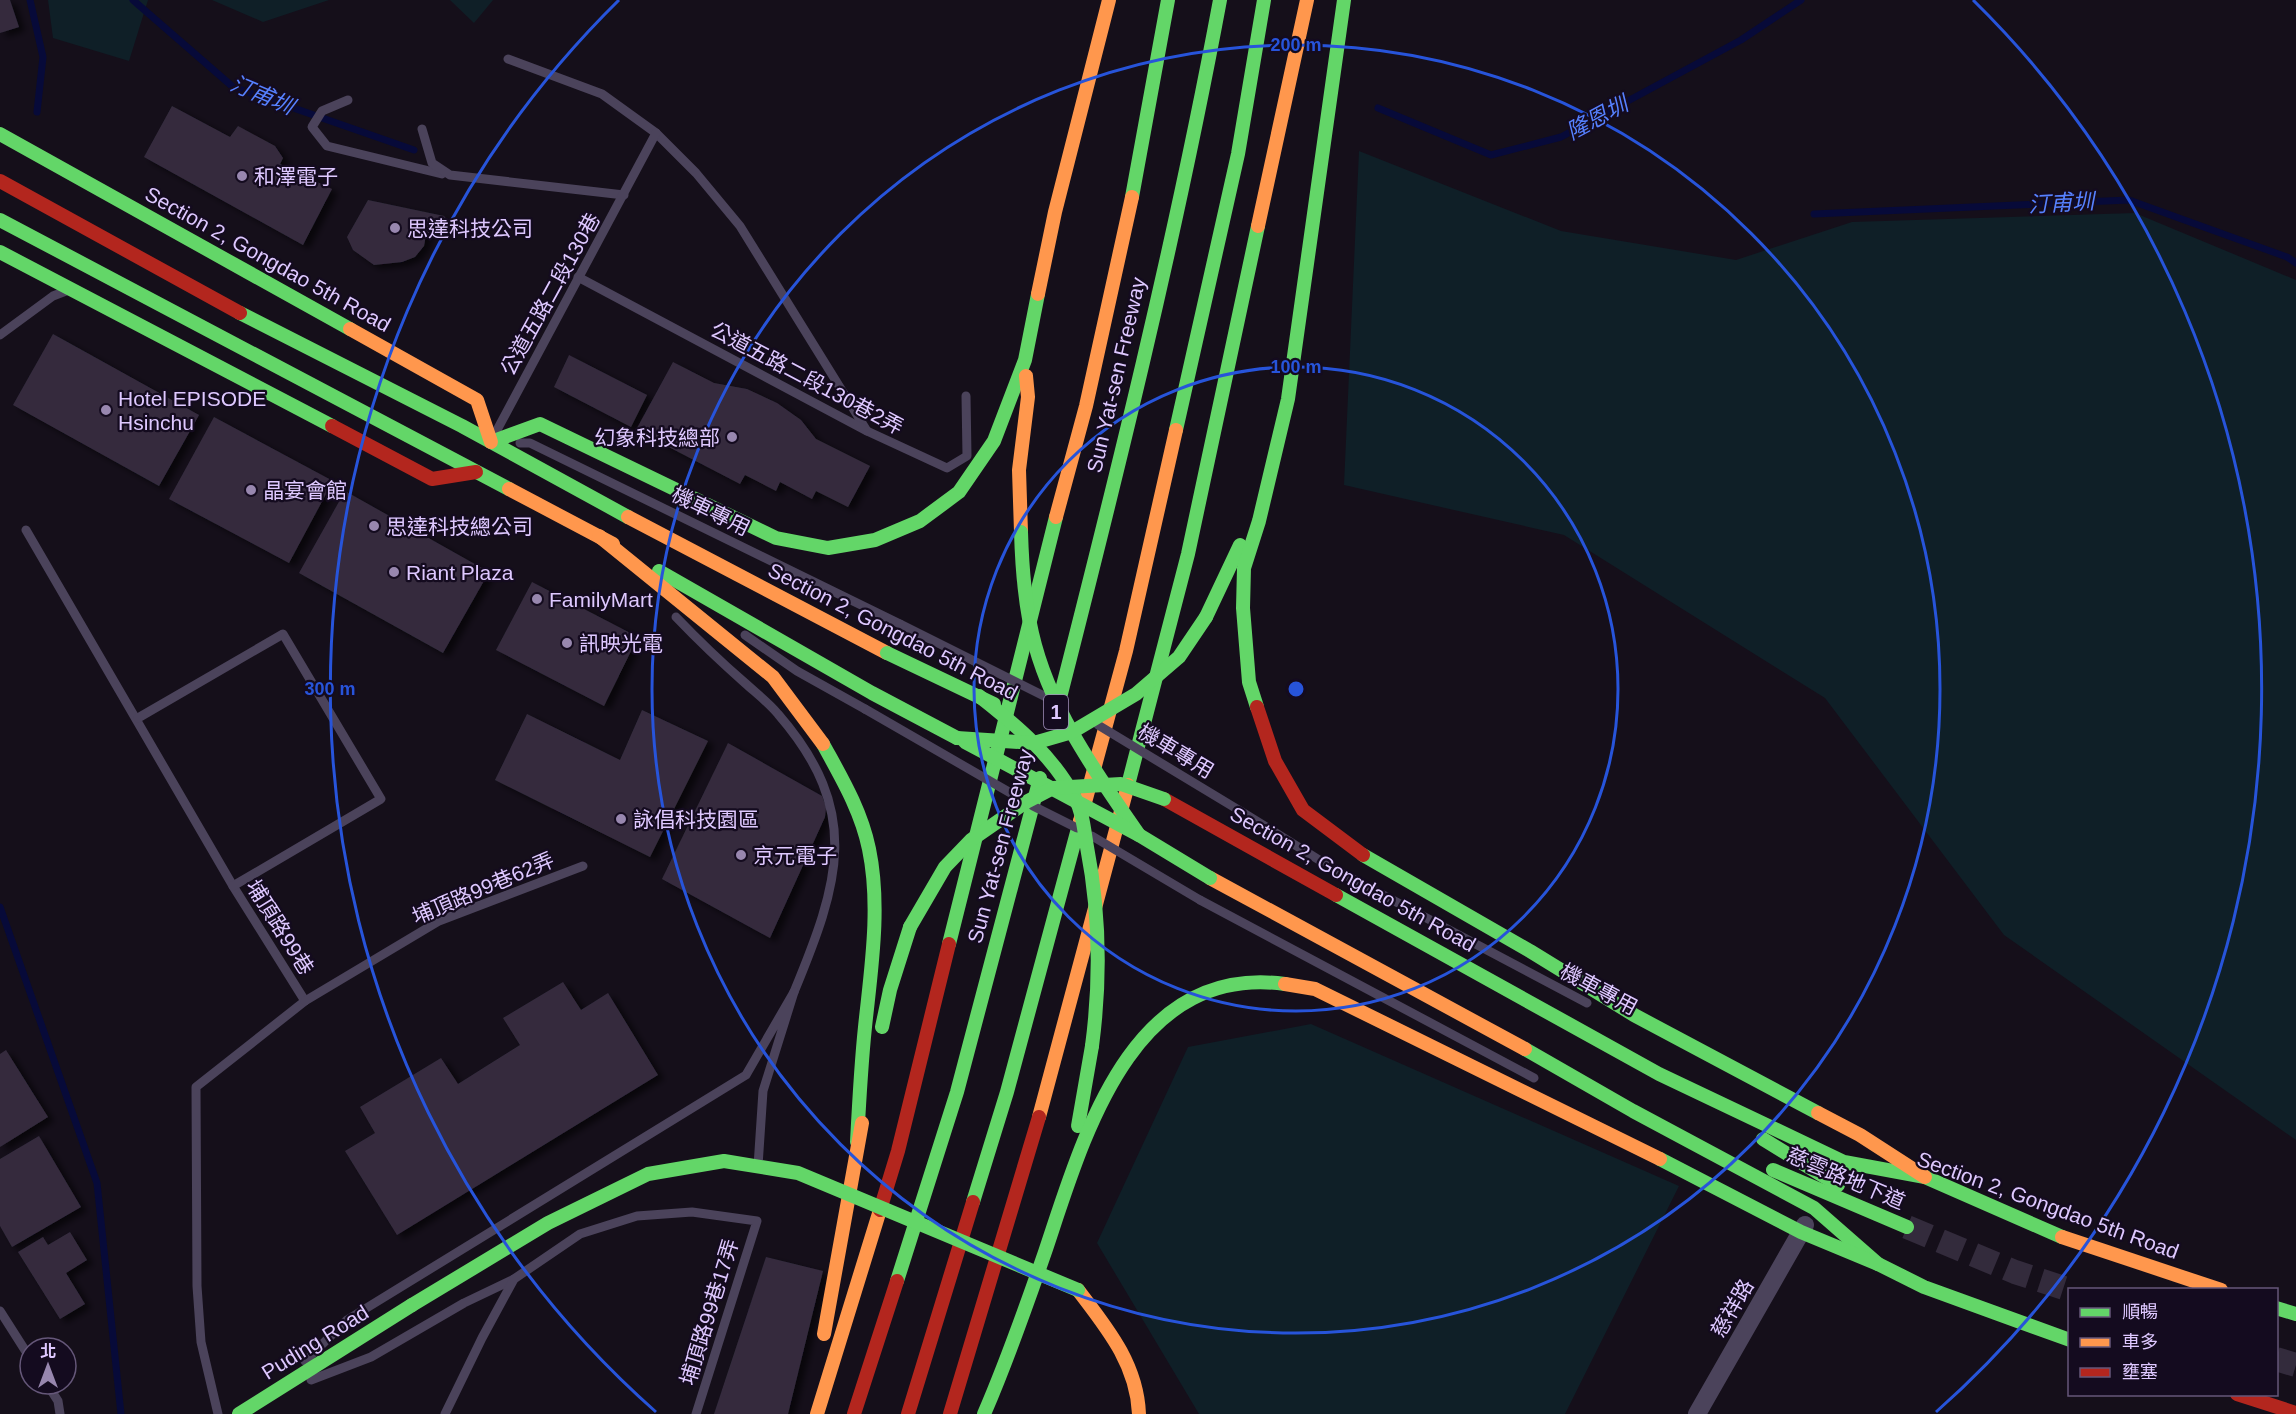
<svg xmlns="http://www.w3.org/2000/svg" width="2296" height="1414" viewBox="0 0 2296 1414" font-family="Helvetica,'Noto Sans TC',sans-serif">
<style>
.green{fill:#0f1f27}
.lines{fill:none;stroke-linecap:round;stroke-linejoin:round}
.stream{stroke:#070a39;stroke-width:7}
.building{fill:#342c3e;filter:url(#shadow)}
.secondary-tunnel{stroke:#332b3c;stroke-width:24;stroke-dasharray:24 12;stroke-linecap:butt}
.lane{stroke:#4b435b;stroke-width:9}
.street{stroke:#4b435b;stroke-width:18}
.fast{stroke:#63d668;stroke-width:14}
.slow{stroke:#ff974d;stroke-width:14}
.jam{stroke:#b3261e;stroke-width:14}
.lane-bridge{stroke:#4b435b;stroke-width:9}
.fast-bridge{stroke:#63d668;stroke-width:14}
.ring{fill:none;stroke:#2754da;stroke-width:3}
.poi-dot{fill:#9887af;stroke:#140b1f;stroke-width:2}
.labels{text-anchor:middle;dominant-baseline:central;stroke-width:4.5;stroke-linejoin:round;paint-order:stroke}
.shield{fill:#140b1f;stroke:#a18fbc;stroke-width:1.5}
.shield-label{font-size:20px;font-weight:bold;fill:#dec8ff}
.poi-label{font-size:21px;fill:#dec8ff;stroke:#140b1f;text-anchor:start}
.street-label{font-size:21px;fill:#dec8ff;stroke:#140b1f}
.water-label{font-size:22px;font-style:italic;fill:#5681ff;stroke:#140b1f}
.centre{fill:#2754da;stroke:#140b1f;stroke-width:3}
.ring-label{font-size:18px;text-anchor:middle;font-weight:bold;fill:#2754da;stroke:#140b1f;stroke-width:4.5;stroke-linejoin:round;paint-order:stroke}
</style>
<defs>
<filter id="shadow"><feDropShadow dx="6" dy="4" stdDeviation="3" flood-color="#0009"/></filter>
</defs>
<rect width="100%" height="100%" fill="#150f1a"/>
<g class="green">
<path d="M48,0H148L129,61L53,38Z"/>
<path d="M212,0H329L263,22Z"/>
<path d="M450,0H493L474,23Z"/>
<path d="M1359,151L1561,231L1736,260L1852,222L2135,213L2296,280V1140L2004,935L1825,698L1564,535L1344,485Z"/>
<path d="M1311,1024L1679,1186L1565,1414H1199L1097,1243L1188,1047Z"/>
</g>
<g class="lines">
<g class="stream">
<path d="M30,0L43,57L37,112"/>
<path d="M133,0L233,87L414,150"/>
<path d="M1378,108L1491,155L1561,137L1741,40L1801,0"/>
<path d="M1814,214L2129,200L2287,257L2296,263"/>
<path d="M0,907L97,1183L121,1414"/>
</g>
</g>
<g class="building">
<path d="M0,0H10L19,27L0,33Z"/>
<path d="M172,106L230,137L238,126L275,146L283,158L280,164L332,189L303,245L144,157Z"/>
<path d="M368,200L444,216L447,220L426,235L424,246L415,257L402,262L374,265L353,250L347,237Z"/>
<path d="M53,334L199,415L159,486L13,405Z"/>
<path d="M569,355L647,395L631,427L554,387Z"/>
<path d="M673,362L714,383L747,389L777,403L801,420L816,439L870,466L848,507L816,491L812,499L780,482L776,491L745,475L740,484L636,430Z"/>
<path d="M214,417L333,481L289,563L169,499Z"/>
<path d="M345,491L489,572L443,653L299,573Z"/>
<path d="M532,582L638,637L604,706L496,650Z"/>
<path d="M642,710L708,741L650,857L495,780L527,714L620,760Z"/>
<path d="M728,743L822,796L826,807L825,817L770,938L662,879Z"/>
<path d="M563,982L581,1010L608,993L658,1075L397,1235L345,1151L375,1133L360,1107L441,1058L458,1084L488,1065L520,1045L503,1018Z"/>
<path d="M6,1050L48,1117L0,1147V1054Z"/>
<path d="M39,1136L81,1207L12,1247L0,1226V1159Z"/>
<path d="M70,1232L87,1260L66,1273L85,1304L60,1319L18,1252L43,1237L48,1245Z"/>
<path d="M766,1257L823,1271L788,1414H714Z"/>
</g>
<g class="lines">
<g class="secondary-tunnel">
<path d="M1907,1227L2015,1272L2070,1290"/>
<path d="M2276,1359L2296,1365"/>
</g>
<g class="lane">
<path d="M508,59L602,94L656,133L696,173L740,226L867,431"/>
<path d="M348,100L322,111L312,127L327,146L442,174"/>
<path d="M422,129L432,163L450,175L624,195"/>
<path d="M578,277L867,431L947,468L967,456L966,396"/>
<path d="M0,335L53,296L66,291"/>
<path d="M497,430L656,133"/>
<path d="M520,443H530L900,624"/>
<path d="M26,530L233,886L305,1001L196,1087L197,1286L201,1342L218,1414"/>
<path d="M676,617C698,640 721,662 745,683C756,693 769,703 778,714C863,812 839,883 794,992"/>
<path d="M745,635L797,671L865,709"/>
<path d="M138,718L283,634L381,799L233,886"/>
<path d="M1242,812L1332,868L1587,1003"/>
<path d="M1200,900L1534,1078"/>
<path d="M305,1001L439,921L583,866"/>
<path d="M0,1311L30,1358"/>
<path d="M305,1361L347,1320L746,1075L794,992L763,1091L758,1166"/>
<path d="M311,1380L371,1357L464,1303L514,1279"/>
<path d="M47,1384L58,1401L60,1414"/>
<path d="M445,1414L482,1338L514,1279L580,1234L637,1216L692,1212L757,1221L696,1414"/>
</g>
<path class="street" d="M1697,1414L1805,1225"/>
<g class="fast">
<path d="M0,134L350,329"/>
<path d="M1132,197L1168,0"/>
<path d="M0,220L509,489"/>
<path d="M0,252L332,426"/>
<path d="M240,313L462,426L628,517"/>
<path d="M1176,430L1238,154L1264,0"/>
<path d="M491,442L540,424L776,538L828,548L875,540L920,521L959,492L994,441L1025,360L1038,294"/>
<path d="M659,571L872,693L957,738"/>
<path d="M1206,617L1240,545"/>
<path d="M1257,707L1249,682L1243,608L1244,568L1259,521L1288,399L1344,0"/>
<path d="M1054,721C1115,483 1175,242 1220,0"/>
<path d="M823,744C841,777 861,810 869,849C881,907 871,969 865,1027C861,1065 859,1104 857,1142"/>
<path d="M1128,785L1188,554L1258,226"/>
<path d="M1363,855L1530,951L1634,1015L1818,1113"/>
<path d="M1336,895L1659,1074L1844,1162L1925,1177L2062,1237"/>
<path d="M949,944L1056,517"/>
<path d="M882,1027L890,990L910,927"/>
<path d="M1525,1049L1633,1111L1814,1208L1878,1264L1924,1287L2070,1340"/>
<path d="M1078,1126L1092,1046"/>
<path d="M1763,1139L1838,1185"/>
<path d="M1660,1159L1801,1232L1878,1264"/>
<path d="M1773,1170L1907,1227"/>
<path d="M973,1202L1007,1092L1080,821"/>
<path d="M897,1281L957,1092L1040,778"/>
<path d="M2276,1308L2296,1314"/>
<path d="M239,1414L412,1305"/>
<path d="M984,1414C1007,1361 1026,1307 1045,1252C1083,1139 1130,963 1285,984"/>
</g>
<g class="slow">
<path d="M1258,226L1307,0"/>
<path d="M1038,294L1055,212L1109,0"/>
<path d="M350,329L477,400L491,442"/>
<path d="M509,489L613,544"/>
<path d="M628,517L887,653"/>
<path d="M1056,517L1086,406L1132,197"/>
<path d="M1021,532L1019,470L1028,397L1026,376"/>
<path d="M599,536L773,677L823,744"/>
<path d="M1080,821L1126,651L1176,430"/>
<path d="M1210,878L1525,1049"/>
<path d="M1285,984L1315,989L1660,1159"/>
<path d="M1818,1113L1860,1135L1925,1177"/>
<path d="M1039,1117L1128,785"/>
<path d="M2062,1237L2221,1290"/>
<path d="M1078,1290C1107,1328 1137,1364 1139,1414"/>
<path d="M824,1334L862,1123"/>
<path d="M817,1414L880,1210"/>
</g>
<g class="jam">
<path d="M0,181L240,313"/>
<path d="M332,426L432,479L476,472"/>
<path d="M1257,707L1275,761L1303,810L1363,855"/>
<path d="M1164,799L1336,895"/>
<path d="M880,1210L898,1151L949,944"/>
<path d="M2237,1394L2296,1413"/>
<path d="M854,1414L897,1281"/>
<path d="M908,1414L973,1202"/>
<path d="M950,1414L1039,1117"/>
</g>
<g class="lane-bridge">
<path d="M900,624L1046,697"/>
<path d="M865,709L1021,799"/>
<path d="M1098,725L1242,812"/>
<path d="M1033,806L1077,828"/>
<path d="M1092,836L1200,900"/>
</g>
<g class="fast-bridge">
<path d="M1021,532C1022,566 1024,599 1032,633C1049,708 1096,773 1139,835"/>
<path d="M887,653L994,704"/>
<path d="M979,696C1016,725 1053,756 1075,798C1083,813 1084,830 1087,847C1100,914 1101,978 1092,1046"/>
<path d="M957,738L1034,743L1072,732L1136,694L1179,657L1206,617"/>
<path d="M965,742L1139,835L1210,878"/>
<path d="M910,927L945,867L971,840L1026,802L1053,788L1121,784L1164,799"/>
<path d="M412,1305L548,1223L648,1174L724,1161L798,1173L1078,1290"/>
</g>
</g>
<g class="ring">
<circle cx="1296" cy="689" r="322"/>
<circle cx="1296" cy="689" r="644"/>
<path d="M656 1412A966 966 0 0 1 619 0M1973 0A966 966 0 0 1 1936 1412"/>
</g>
<g class="poi-dot">
<circle cx="242" cy="176" r="6"/>
<circle cx="395" cy="228" r="6"/>
<circle cx="106" cy="410" r="6"/>
<circle cx="732" cy="437" r="6"/>
<circle cx="251" cy="490" r="6"/>
<circle cx="374" cy="526" r="6"/>
<circle cx="394" cy="572" r="6"/>
<circle cx="537" cy="599" r="6"/>
<circle cx="567" cy="643" r="6"/>
<circle cx="621" cy="819" r="6"/>
<circle cx="741" cy="855" r="6"/>
</g>
<g class="labels">
<rect class="shield" x="1044" y="695" width="24" height="34" rx="4.5"/>
<g class="shield-label">
<text x="1056" y="712">1</text>
</g>
<g class="poi-label">
<text x="254" y="176">和澤電子</text>
<text x="407" y="228">思達科技公司</text>
<text x="118" y="398">Hotel EPISODE<tspan x="118" dy="24">Hsinchu</tspan></text>
<text x="720" y="437" text-anchor="end">幻象科技總部</text>
<text x="263" y="490">晶宴會館</text>
<text x="386" y="526">思達科技總公司</text>
<text x="406" y="572">Riant Plaza</text>
<text x="549" y="599">FamilyMart</text>
<text x="579" y="643">訊映光電</text>
<text x="633" y="819">詠倡科技園區</text>
<text x="753" y="855">京元電子</text>
</g>
<g class="street-label">
<text transform="translate(268 259) rotate(29)">Section 2, Gongdao 5th Road</text>
<text transform="translate(550 294) rotate(-61)">公道五路二段130巷</text>
<text transform="translate(1116 375) rotate(-77)">Sun Yat-sen Freeway</text>
<text transform="translate(807 378) rotate(28)">公道五路二段130巷2弄</text>
<text transform="translate(711 511) rotate(26)">機車專用</text>
<text transform="translate(893 631) rotate(27)">Section 2, Gongdao 5th Road</text>
<text transform="translate(1176 751) rotate(31)">機車專用</text>
<text transform="translate(1000 846) rotate(-75)">Sun Yat-sen Freeway</text>
<text transform="translate(1353 879) rotate(29)">Section 2, Gongdao 5th Road</text>
<text transform="translate(483 888) rotate(-23)">埔頂路99巷62弄</text>
<text transform="translate(280 927) rotate(58)">埔頂路99巷</text>
<text transform="translate(1599 989) rotate(28)">機車專用</text>
<text transform="translate(1846 1178) rotate(23)">慈雲路地下道</text>
<text transform="translate(2048 1205) rotate(20)">Section 2, Gongdao 5th Road</text>
<text transform="translate(1732 1308) rotate(-60)">慈祥路</text>
<text transform="translate(709 1312) rotate(-73)">埔頂路99巷17弄</text>
<text transform="translate(315 1342) rotate(-32)">Puding Road</text>
</g>
<g class="water-label">
<text transform="translate(262 95) rotate(23)">汀甫圳</text>
<text transform="translate(1597 118) rotate(-28)">隆恩圳</text>
<text transform="translate(2061 203) rotate(-3)">汀甫圳</text>
</g>
</g>
<circle cx="1296" cy="689" r="9" class="centre"/>
<g class="ring-label">
<text x="1296" y="51">200 m</text>
<text x="1296" y="373">100 m</text>
<text x="330" y="695">300 m</text>
</g>
<rect x="2068" y="1288" width="210" height="108" fill="#140b1f" stroke="#655779" stroke-width="1.5"/>
<rect x="2080" y="1308" width="30" height="9" fill="#63d668" stroke="#655779" stroke-width="1.5"/>
<text x="2122" y="1318" font-size="18" fill="#dec8ff">順暢</text>
<rect x="2080" y="1338" width="30" height="9" fill="#ff974d" stroke="#655779" stroke-width="1.5"/>
<text x="2122" y="1348" font-size="18" fill="#dec8ff">車多</text>
<rect x="2080" y="1368" width="30" height="9" fill="#b3261e" stroke="#655779" stroke-width="1.5"/>
<text x="2122" y="1378" font-size="18" fill="#dec8ff">壅塞</text>
<g transform="translate(48 1366)"><circle r="28" fill="#140b1f" stroke="#655779" stroke-width="1.5"/>
<path d="M0-4.5L10 22L0 15L-10 22Z" fill="#9887af"/>
<text y="-9" font-size="16" font-weight="bold" text-anchor="middle" fill="#dec8ff">北</text>
</g>
</svg>
